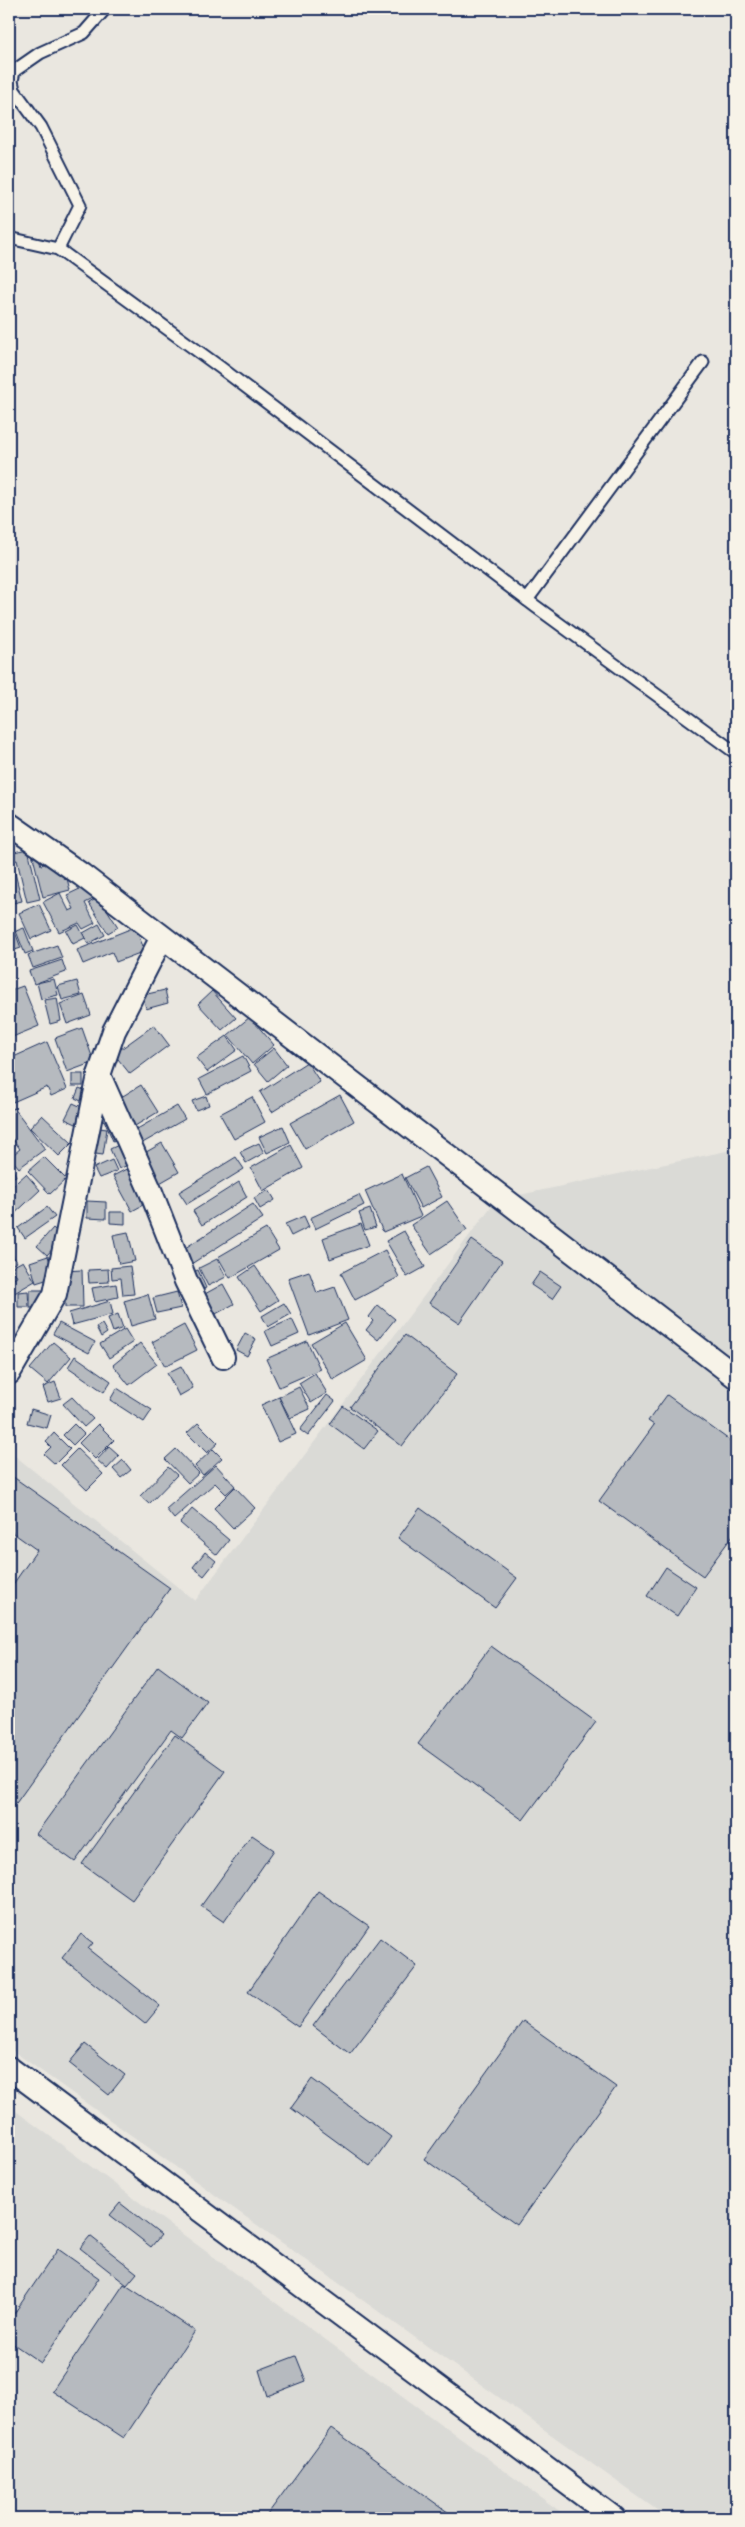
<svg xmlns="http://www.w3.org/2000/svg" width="745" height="2527" viewBox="0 0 745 2527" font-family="Mali,sans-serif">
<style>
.built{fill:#dadad6}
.building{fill:#b6babf;stroke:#1b2f5e}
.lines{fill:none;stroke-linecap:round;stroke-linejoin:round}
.lane-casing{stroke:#1b2f5e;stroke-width:15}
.street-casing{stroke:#1b2f5e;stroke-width:26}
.lane{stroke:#f7f3e8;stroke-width:11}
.street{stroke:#f7f3e8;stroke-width:22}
</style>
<rect width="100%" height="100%" fill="#eae7e0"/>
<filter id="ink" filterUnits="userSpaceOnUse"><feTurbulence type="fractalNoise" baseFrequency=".02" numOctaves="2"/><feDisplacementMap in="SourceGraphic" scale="10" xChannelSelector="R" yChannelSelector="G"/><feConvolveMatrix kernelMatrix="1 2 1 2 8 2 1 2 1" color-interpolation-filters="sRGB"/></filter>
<g filter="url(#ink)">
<g class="built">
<path d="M736,1149V2518H668L9,2048V1451L195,1601L496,1200Z"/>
<path d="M9,2106L326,2340L569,2518H9Z"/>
</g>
<g class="building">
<path d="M28,849L40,899L27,902L17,860L12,861L22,901L9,904V853Z"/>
<path d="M37,852L41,865L54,861L57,873L65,871L70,890L43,897L32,853Z"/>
<path d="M86,886L93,899L85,903L95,923L83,929L79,923L59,932L43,902L60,893L69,911L74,909L67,895Z"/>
<path d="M99,897L118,927L108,933L89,903Z"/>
<path d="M39,904L51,930L31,939L19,913Z"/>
<path d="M10,919L21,948L9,952V920Z"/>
<path d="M99,924L105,935L88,944L83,933Z"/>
<path d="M78,925L85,938L73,944L66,931Z"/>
<path d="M135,927L145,951L116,962L112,952L83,964L77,950Z"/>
<path d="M24,928L33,951L25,954L16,931Z"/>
<path d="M57,945L62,958L33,968L28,955Z"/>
<path d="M62,960L66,972L34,984L29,971Z"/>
<path d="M54,979L58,995L41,999L37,983Z"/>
<path d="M77,981L81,995L62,1000L58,986Z"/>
<path d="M23,986L39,1026L10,1038L9,991Z"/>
<path d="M165,990L168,1003L146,1009L143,995Z"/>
<path d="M212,991L236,1018L222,1030L198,1004Z"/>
<path d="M84,995L91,1015L67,1024L60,1004Z"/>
<path d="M57,998L61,1021L50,1024L44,1000Z"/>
<path d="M250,1017L274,1045L252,1064L228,1035Z"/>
<path d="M154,1025L169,1045L130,1074L114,1054Z"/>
<path d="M82,1028L94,1062L67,1072L55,1038Z"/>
<path d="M227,1036L237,1050L207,1072L196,1058Z"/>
<path d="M47,1042L67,1089L51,1096L47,1087L13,1102L9,1092V1059Z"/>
<path d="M274,1048L287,1065L268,1081L254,1064Z"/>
<path d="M243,1056L251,1071L207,1094L199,1079Z"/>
<path d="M307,1062L320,1082L272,1112L260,1092Z"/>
<rect x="72" y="1074" width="11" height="12"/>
<path d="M141,1085L158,1112L130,1129L113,1102Z"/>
<path d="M79,1088L89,1092L85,1103L75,1098Z"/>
<path d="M340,1095L354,1121L305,1149L290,1123Z"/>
<path d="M206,1096L209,1105L196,1110L192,1101Z"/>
<path d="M252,1097L265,1122L234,1139L220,1114Z"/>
<path d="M73,1103L84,1108L76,1124L65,1119Z"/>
<path d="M110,1105L123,1136L113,1141L104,1120L100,1122L96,1111Z"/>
<path d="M177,1106L185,1119L139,1145L132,1132Z"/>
<path d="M14,1108L45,1149L19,1168L10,1157L20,1149L9,1134V1111Z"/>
<path d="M42,1115L72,1143L59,1156L30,1128Z"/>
<path d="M283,1126L290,1142L267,1153L259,1137Z"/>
<path d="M92,1127L107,1129L103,1155L88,1153Z"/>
<path d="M123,1143L132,1163L119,1169L110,1149Z"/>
<path d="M162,1143L179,1172L158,1184L141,1155Z"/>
<path d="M259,1143L264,1153L246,1163L240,1152Z"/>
<path d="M291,1145L303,1168L263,1191L251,1168Z"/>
<path d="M44,1157L66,1179L50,1194L28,1171Z"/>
<path d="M236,1157L244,1169L187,1204L179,1192Z"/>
<path d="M112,1160L117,1171L99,1178L94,1168Z"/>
<path d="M9,1161L16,1176L9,1179Z"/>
<path d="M134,1165L152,1200L132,1211L113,1176Z"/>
<path d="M426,1167L442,1197L421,1208L405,1178Z"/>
<path d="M26,1174L40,1190L10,1218L9,1189Z"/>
<path d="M402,1174L421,1216L383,1232L365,1191Z"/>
<path d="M239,1182L247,1197L202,1225L193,1211Z"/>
<path d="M269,1190L275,1200L260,1209L254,1198Z"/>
<path d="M359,1195L364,1205L315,1229L310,1218Z"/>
<path d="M87,1201L106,1202V1219L87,1218Z"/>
<path d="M447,1201L467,1230L431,1254L411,1225Z"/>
<path d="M253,1204L263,1218L188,1266L179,1252Z"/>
<path d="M47,1207L55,1217L25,1238L18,1228Z"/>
<path d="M370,1209L376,1227L365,1230L359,1213Z"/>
<path d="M110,1212H125V1224L110,1223Z"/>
<path d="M304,1216L309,1227L291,1236L285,1224Z"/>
<path d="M361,1224L369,1245L330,1259L323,1238Z"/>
<path d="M53,1228L63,1237L47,1255L37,1246Z"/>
<path d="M266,1229L279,1250L230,1278L218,1257Z"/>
<path d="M404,1231L425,1267L407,1277L386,1241Z"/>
<path d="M128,1232L135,1261L119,1264L113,1235Z"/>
<path d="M472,1240L502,1261L459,1323L429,1303Z"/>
<path d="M9,1249L17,1262L9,1266Z"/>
<path d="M385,1250L399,1277L355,1300L341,1273Z"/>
<path d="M48,1256L55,1277L36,1283L30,1262Z"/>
<path d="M217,1259L226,1277L208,1286L199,1268Z"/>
<path d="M23,1261L35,1281L11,1295L9,1281L17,1277L12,1267Z"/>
<path d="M130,1266L134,1294L123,1295L121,1278L112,1279L111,1268Z"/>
<path d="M255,1266L278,1300L261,1311L239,1277Z"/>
<path d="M108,1269L109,1282L89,1283L88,1270Z"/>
<path d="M82,1270L83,1307H65V1271Z"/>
<path d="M198,1270L206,1288L197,1292L189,1274Z"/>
<path d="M309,1271L317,1293L335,1287L348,1320L309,1335L288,1278Z"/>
<path d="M540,1272L561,1286L552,1299L531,1285Z"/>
<path d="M116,1284L118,1297L95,1302L92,1288Z"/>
<path d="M223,1284L234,1304L214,1315L203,1295Z"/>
<rect x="30" y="1290" width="14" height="18"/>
<path d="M28,1291L29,1307H18V1292Z"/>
<path d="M177,1292L181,1308L157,1313L153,1298Z"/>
<path d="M148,1294L155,1319L131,1326L124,1301Z"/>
<path d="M110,1301L113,1314L72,1325L69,1313Z"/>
<path d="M284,1303L291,1314L268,1327L262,1316Z"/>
<path d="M378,1305L395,1319L378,1340L366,1330L373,1321L369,1317Z"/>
<path d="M118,1314L123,1328L113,1332L108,1318Z"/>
<path d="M292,1319L299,1334L272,1346L265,1331Z"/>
<path d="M59,1323L95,1342L89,1353L53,1334Z"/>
<path d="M345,1323L367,1360L333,1380L311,1343Z"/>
<path d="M102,1324L107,1333L101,1337L96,1327Z"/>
<path d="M184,1325L197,1350L165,1366L152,1342Z"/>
<path d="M125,1329L133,1342L109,1358L100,1344Z"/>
<path d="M245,1333L256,1339L247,1356L236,1350Z"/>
<path d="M405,1335L457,1374L402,1446L350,1407Z"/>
<path d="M307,1341L320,1369L279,1387L266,1359Z"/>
<path d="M53,1342L71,1357L48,1384L30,1369Z"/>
<path d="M140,1343L157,1364L129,1385L113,1365Z"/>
<path d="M75,1356L111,1381L104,1392L68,1367Z"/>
<path d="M181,1366L193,1388L179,1396L167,1373Z"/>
<path d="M315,1373L327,1393L311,1403L299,1383Z"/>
<path d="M55,1382L61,1398L48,1402L43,1387Z"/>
<path d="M299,1387L310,1409L290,1418L279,1397Z"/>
<path d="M117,1388L152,1410L144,1422L110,1400Z"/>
<path d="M327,1395L335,1401L308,1436L300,1430Z"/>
<path d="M667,1395L736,1445V1531L703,1576L599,1501L654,1425L648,1421Z"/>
<path d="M72,1397L93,1419L84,1427L63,1404Z"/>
<path d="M279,1397L296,1434L278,1442L261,1405Z"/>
<path d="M343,1406L378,1431L364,1449L330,1424Z"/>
<path d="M31,1409L51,1415L47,1428L27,1423Z"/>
<path d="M198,1423L218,1443L207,1453L187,1433Z"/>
<path d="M74,1424L84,1434L73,1445L63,1435Z"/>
<path d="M98,1424L114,1440L95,1459L79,1443Z"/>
<path d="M54,1433L70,1449L55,1464L44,1454L51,1447L46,1442Z"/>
<path d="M109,1447L119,1456L107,1469L97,1460Z"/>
<path d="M77,1449L103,1474L87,1490L61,1465Z"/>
<path d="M176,1449L199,1473L188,1483L165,1459Z"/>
<path d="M213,1449L222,1458L203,1475L195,1466Z"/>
<path d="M123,1460L131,1470L121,1478L113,1469Z"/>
<path d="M216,1465L235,1486L226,1494L215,1483L174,1519L166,1509Z"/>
<path d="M168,1467L177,1475L149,1504L140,1496Z"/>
<path d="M9,1474L170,1588L9,1813V1590L37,1550L9,1530Z"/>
<path d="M235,1487L255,1508L233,1528L214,1508Z"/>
<path d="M420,1508L517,1578L495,1608L398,1538Z"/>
<path d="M192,1509L229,1540L217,1555L180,1523Z"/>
<path d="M205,1552L216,1561L204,1576L193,1567Z"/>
<path d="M666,1567L696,1587L677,1616L647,1596Z"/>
<path d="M491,1646L596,1722L523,1820L418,1744Z"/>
<path d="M158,1666L208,1703L182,1738L171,1730L75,1862L36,1834Z"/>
<path d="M175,1735L225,1771L132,1900L82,1864Z"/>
<path d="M252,1835L274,1850L224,1922L201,1906Z"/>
<path d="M318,1891L369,1926L298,2027L248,1992Z"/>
<path d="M81,1934L93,1943L88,1949L160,2006L145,2024L62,1958Z"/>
<path d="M380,1938L417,1966L350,2054L313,2026Z"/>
<path d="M523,2021L616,2087L517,2225L424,2159Z"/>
<path d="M85,2044L125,2075L109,2095L69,2063Z"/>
<path d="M312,2079L391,2137L370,2166L291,2108Z"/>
<path d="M120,2203L161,2235L151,2247L110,2215Z"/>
<path d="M90,2236L137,2273L127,2285L80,2248Z"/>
<path d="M58,2249L99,2278L41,2363L9,2341V2321Z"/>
<path d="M124,2284L195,2331L124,2438L52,2391Z"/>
<path d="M296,2356L306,2381L267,2396L259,2370Z"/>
<path d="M331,2428L456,2518H271L267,2515Z"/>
</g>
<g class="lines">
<g class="lane-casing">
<g id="lane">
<path d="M9,238L58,249L221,368L535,606L736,753"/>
<path d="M58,249L80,205L41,127L14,90L12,81L14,71L40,53L84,33L105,9"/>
<path d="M527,600L703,362"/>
</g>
</g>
<g class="street-casing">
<g id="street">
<path d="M9,824L82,875L736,1377"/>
<path d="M99,1075L151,1192L186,1281L223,1357"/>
<path d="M9,1373L55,1294L99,1075L114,1031L162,937"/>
<path d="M9,2068L614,2518"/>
</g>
</g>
<use href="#lane" class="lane"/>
<use href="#street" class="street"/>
</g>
</g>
<rect width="745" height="2527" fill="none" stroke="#f7f3e8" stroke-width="30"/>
<rect x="15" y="15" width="715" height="2497" fill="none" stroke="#1b2f5e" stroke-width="2" filter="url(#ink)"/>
</svg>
